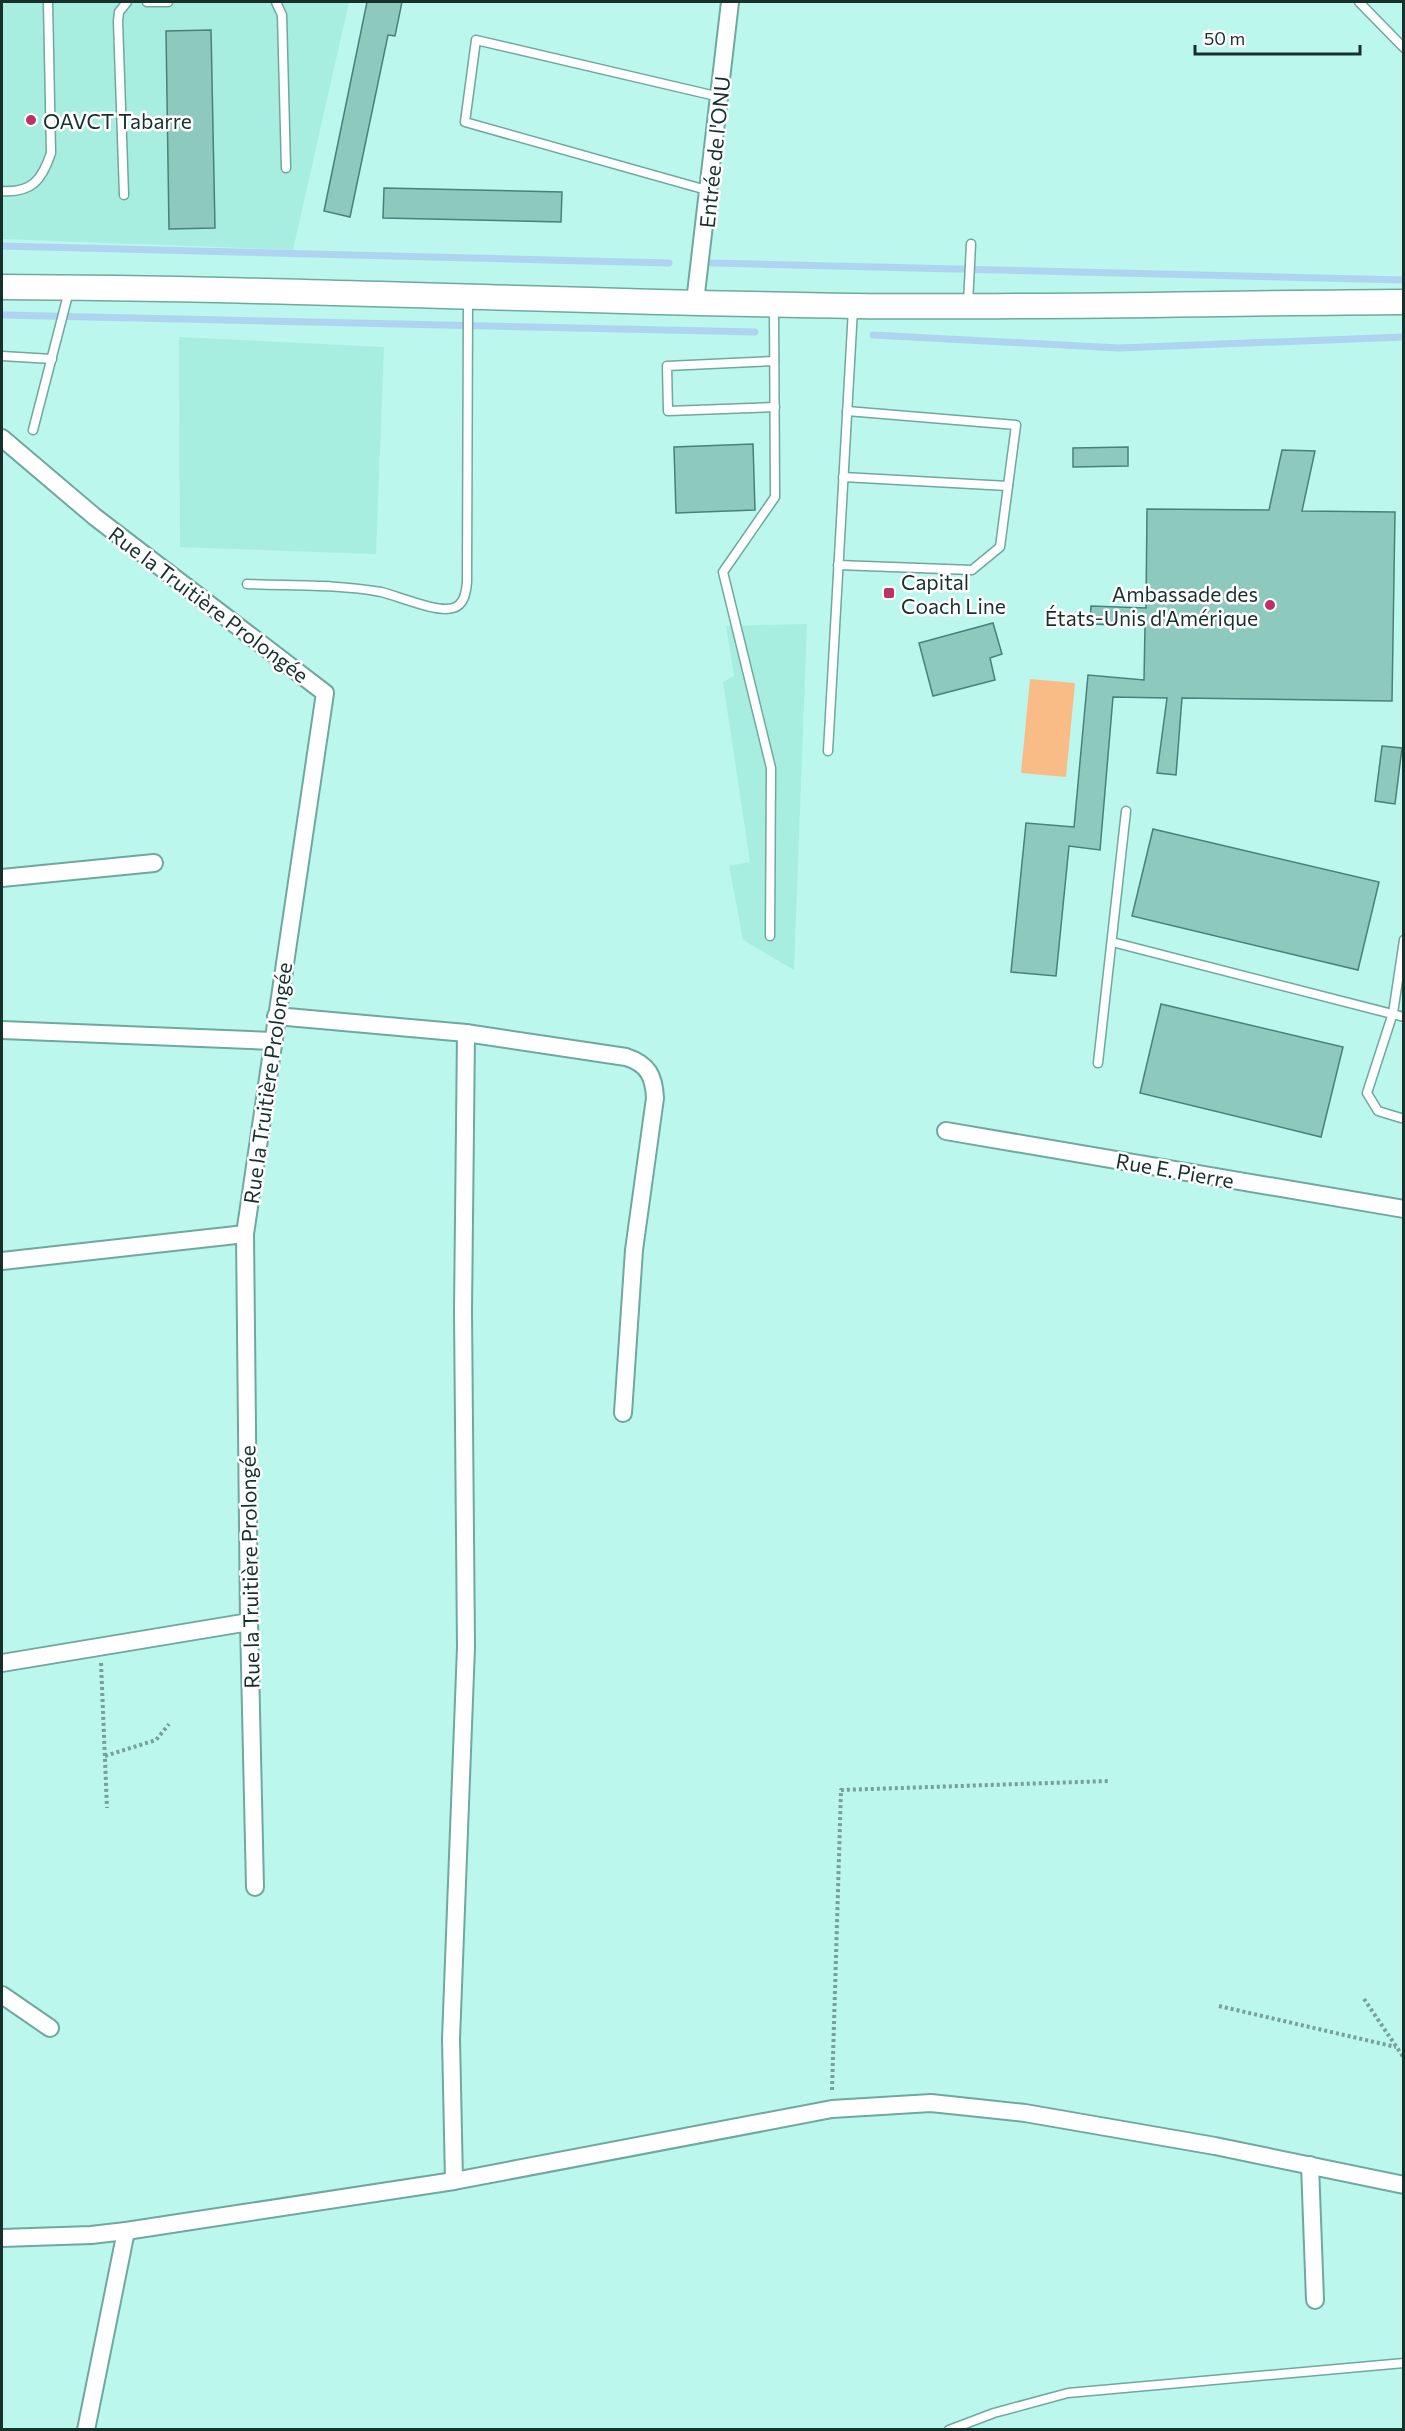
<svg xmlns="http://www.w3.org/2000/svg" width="1405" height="2431" viewBox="0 0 1405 2431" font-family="Commissioner,sans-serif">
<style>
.built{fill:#a7eee1}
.green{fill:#f9bc87}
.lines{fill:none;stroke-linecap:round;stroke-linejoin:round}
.stream{stroke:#aed4f1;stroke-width:7}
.building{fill:#8ec9be;stroke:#488178;stroke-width:1.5}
.lane-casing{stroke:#6fa89e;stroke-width:11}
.street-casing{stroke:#6fa89e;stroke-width:20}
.secondary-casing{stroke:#6fa89e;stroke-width:27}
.path{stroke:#75a199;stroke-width:4;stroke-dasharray:3 3;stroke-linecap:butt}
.lane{stroke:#fff;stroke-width:8}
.street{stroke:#fff;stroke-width:16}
.secondary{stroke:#fff;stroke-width:24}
.poi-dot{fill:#bd3168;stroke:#fff;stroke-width:2}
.labels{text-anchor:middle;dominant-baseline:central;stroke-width:5;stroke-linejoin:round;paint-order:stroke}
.poi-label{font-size:21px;fill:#18302c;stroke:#fff;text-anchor:start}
.street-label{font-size:21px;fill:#18302c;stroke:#fff}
</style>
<rect width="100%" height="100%" fill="#bbf7ec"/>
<g class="built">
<path d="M2,2H349L293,250L2,239Z"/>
<path d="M179,337L384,347L376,554L180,547Z"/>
<path d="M807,624L794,970L743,940L729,866L750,862L723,682L734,676L726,626Z"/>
</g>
<path class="green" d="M1030,679L1075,683L1066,777L1021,773Z"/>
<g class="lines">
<g class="stream">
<path d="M2,246L669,263"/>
<path d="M712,263L1404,280"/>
<path d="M2,315L755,332"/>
<path d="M873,335L1119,348L1404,337"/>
</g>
</g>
<g class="building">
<path d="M367,2H402L395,36L388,35L350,217L324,211Z"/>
<path d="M211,30L215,228L169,229L166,31Z"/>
<path d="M384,188L562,192L561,222L383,218Z"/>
<path d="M753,444L755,510L676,513L674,447Z"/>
<path d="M1128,447V466L1073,467V448Z"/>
<path d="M1282,450L1315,451L1302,511L1395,512L1392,701L1182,698L1176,775L1157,773L1167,698L1113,697L1100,850L1069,846L1056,976L1011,972L1026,823L1074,827L1088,675L1144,680L1145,626L1090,624L1091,606L1146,608L1147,509L1269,510Z"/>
<path d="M993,623L1002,654L990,658L995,680L933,696L919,643Z"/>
<path d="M1382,746L1402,748L1395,804L1375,801Z"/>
<path d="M1153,829L1379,882L1358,970L1132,916Z"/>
<path d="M1161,1004L1343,1047L1321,1137L1140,1093Z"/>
</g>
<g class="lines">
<g class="lane-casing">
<g id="lane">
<path d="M147,2H168"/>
<path d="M276,2L282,15L286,168"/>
<path d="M1359,2L1404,48"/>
<path d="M2,191C32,193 42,180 51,153L48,2"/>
<path d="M710,191L465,122L476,40L720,97"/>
<path d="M124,195L118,21L119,12L127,2"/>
<path d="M968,304L971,244"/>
<path d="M2,356L52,359"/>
<path d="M774,361L667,366L668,411L775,407"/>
<path d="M33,430L69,291"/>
<path d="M843,477L1008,486"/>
<path d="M838,565L972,570L1000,547L1016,425L847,411"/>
<path d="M247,584C291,586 337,584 381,592C398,596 437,613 453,608C464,605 466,593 467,582L468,299"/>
<path d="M828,751L853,309"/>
<path d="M770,936L771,768L723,572L775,497L774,307"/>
<path d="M1112,942L1404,1017"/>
<path d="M1098,1063L1126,811"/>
<path d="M1401,1118L1378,1111L1367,1093L1393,1013L1404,940"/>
<path d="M949,2430L994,2413L1068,2393L1404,2363"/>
</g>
</g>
<g class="street-casing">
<g id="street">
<path d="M695,302L730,2"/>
<path d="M2,438L95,517L325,693L245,1234L249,1622L255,1887"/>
<path d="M2,878L154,863"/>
<path d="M276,1016L466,1033L626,1057C648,1064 654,1076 655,1098L634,1250L623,1413"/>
<path d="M2,1030L273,1041"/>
<path d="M946,1131L1404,1209"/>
<path d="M2,1261L245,1234"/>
<path d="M2,1663L249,1622"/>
<path d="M2,1995L50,2028"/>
<path d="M1310,2165L1315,2300"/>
<path d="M454,2181L451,2039L466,1647L463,1311L466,1033"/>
<path d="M2,2238L91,2235L126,2231L454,2181L832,2109L931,2103L1025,2113L1215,2146L1404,2185"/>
<path d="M86,2430L126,2231"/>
</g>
</g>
<g class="secondary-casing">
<path id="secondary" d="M2,287C286,288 570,302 854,306C1037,308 1220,303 1404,302"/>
</g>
<g class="path">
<path d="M101,1663L107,1808"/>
<path d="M105,1756L156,1740L169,1724"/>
<path d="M1364,1999L1404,2058"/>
<path d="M1219,2006L1396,2047"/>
<path d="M832,2090L841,1790L1109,1781"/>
</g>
<use href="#lane" class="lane"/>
<use href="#street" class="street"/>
<use href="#secondary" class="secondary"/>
</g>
<g class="poi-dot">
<circle cx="31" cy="120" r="6"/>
<rect x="883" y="587" width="12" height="12" rx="3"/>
<circle cx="1270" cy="605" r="6"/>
</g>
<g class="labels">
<g class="poi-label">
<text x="43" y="120">OAVCT Tabarre</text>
<text x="901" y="581">Capital<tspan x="901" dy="24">Coach Line</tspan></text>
<text x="1258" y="593" text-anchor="end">Ambassade des<tspan x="1258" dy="24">États-Unis d'Amérique</tspan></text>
</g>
<g class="street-label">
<text transform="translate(714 152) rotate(-84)">Entrée de l'ONU</text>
<text transform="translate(209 604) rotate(37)">Rue la Truitière Prolongée</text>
<text transform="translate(267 1083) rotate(-82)">Rue la Truitière Prolongée</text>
<text transform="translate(1175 1170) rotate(10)">Rue E. Pierre</text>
<text transform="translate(249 1567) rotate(-91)">Rue la Truitière Prolongée</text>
</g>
</g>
<rect width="1405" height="2431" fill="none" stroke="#18302c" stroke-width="6"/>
<path d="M1195 45v9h165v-9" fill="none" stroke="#18302c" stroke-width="3"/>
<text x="1204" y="45" font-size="18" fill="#18302c" stroke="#ffffff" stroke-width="4.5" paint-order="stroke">50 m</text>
</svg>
